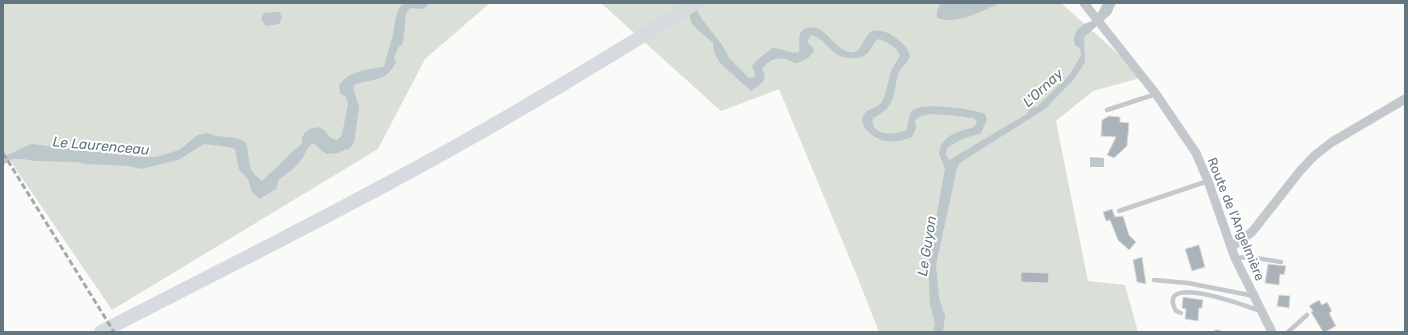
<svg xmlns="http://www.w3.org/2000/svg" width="1408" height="335" viewBox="0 0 1408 335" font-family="Rubik,sans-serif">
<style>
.green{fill:#dadfd7}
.water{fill:#bbc7cb}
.building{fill:#aab3b9;stroke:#dcdcda}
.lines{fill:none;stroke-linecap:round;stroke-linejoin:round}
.lane{stroke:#c3c8cc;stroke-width:4.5}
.street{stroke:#c3c8cc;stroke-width:9}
.primary{stroke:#d6dbdf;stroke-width:14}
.rail{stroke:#a2aab0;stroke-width:3;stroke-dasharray:6 3;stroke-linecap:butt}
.labels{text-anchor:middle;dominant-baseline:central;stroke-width:4;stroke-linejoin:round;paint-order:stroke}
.street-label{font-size:13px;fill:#657683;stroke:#fff}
.water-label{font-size:14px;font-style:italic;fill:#60757c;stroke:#fff}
</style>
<rect width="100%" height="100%" fill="#fafaf8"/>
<g class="green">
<path d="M3,3H490L425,59L378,149L112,310L3,150Z"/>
<path d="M601,3H1061L1144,77L1093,91L1056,121L1088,281L1125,285L1138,332H879L857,276L779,89L721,111Z"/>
</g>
<g class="water">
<path d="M403,3H430L423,9L410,8L406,14L403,43L398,48L394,58L396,62C387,81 374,79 355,84L353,88L359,107L354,143L350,148L337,153L327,154L322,151L314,143C307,146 306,153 302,159C296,167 288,174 279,179L276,189L259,199L251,190L248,179L239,170L235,149L229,147L204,144L178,160L141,169L129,166L85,164L77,162L36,161L23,159H12L3,165V157L31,144L140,157H156L179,150L198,135L207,133L216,136L236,138L245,142L247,146L250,168L255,175L262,181L302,143V138L305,132L310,129L318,127L324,130L331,138L337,140L342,135L348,103L346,97L340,93L339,86C347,71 369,69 384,67C386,57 389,48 392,39C395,27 394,13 403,3Z"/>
<path d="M687,3L697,10L701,18L723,46L729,58L749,78L756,77L752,66L758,59L773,48C782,48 791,55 799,52C800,47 798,39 800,34C803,27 813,26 819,29C830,35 837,50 850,52C866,55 861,25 882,31C891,33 914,48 909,59C906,65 900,68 898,74C894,87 896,103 883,112C880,115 876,116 873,118C869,137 897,136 907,129C908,124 908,116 912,111C920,101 974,109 985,114L987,120L981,133L962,139L947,148L946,154L949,160L1027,114L1029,108L1037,107L1070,74L1079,59L1081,55L1080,48L1076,46C1071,38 1076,29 1084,24C1086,23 1088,23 1090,22C1095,19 1101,8 1103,3H1116L1111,14L1084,37L1085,62L1075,78L1045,109L972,155L960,163L957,168L936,265L939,298L945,316L943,332H933L935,324L930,304L928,265L945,168L939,154C942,134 956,133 974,127L977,121L973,118C958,117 926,109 915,120L916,128L912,137C895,144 877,144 865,128C863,125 861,120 863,116C866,108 877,109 882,102C887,92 888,79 892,69C894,64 898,60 900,56C897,47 886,41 878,39C871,44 872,51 865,55C861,58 858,58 853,58C829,59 830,40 811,35L807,42L814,49C813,56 802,63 795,63C792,62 789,60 786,59C776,56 767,61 762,70L765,74L763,82L751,91L720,63L714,52L713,43L695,27L691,22Z"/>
<path d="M941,3H1000C982,11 957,25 937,18V11Z"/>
<path d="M280,12L282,18L279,24L266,26L261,19L264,13Z"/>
<path d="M1090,157L1104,158V167H1090Z"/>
</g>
<g class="building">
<path d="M1109,116L1120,117V122L1129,123L1127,146L1114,158L1107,155L1116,137L1101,136L1102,120Z"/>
<path d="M1112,209L1115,217L1123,216L1129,235L1136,242L1129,250L1118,240L1110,220L1106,221L1103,212Z"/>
<path d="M1199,245L1205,267L1192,271L1185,249Z"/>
<path d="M1142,257L1146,284L1137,282L1133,260Z"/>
<path d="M1268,264L1286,266L1284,275L1280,274L1279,285L1265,283Z"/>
<path d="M1021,272L1049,273L1048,283L1021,282Z"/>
<path d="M1279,295L1290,296L1289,308L1277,306Z"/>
<path d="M1183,297L1203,300L1202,308H1199L1198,321L1185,319L1186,309L1182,308Z"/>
<path d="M1319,300L1322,305L1327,302L1332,311L1329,313L1336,326L1325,332H1323L1311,312L1313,311L1309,306Z"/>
</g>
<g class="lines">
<g class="lane">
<path d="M1107,110L1156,94"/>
<path d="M1119,211L1208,181"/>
<path d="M1235,258L1249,257L1281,262"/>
<path d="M1154,280L1188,283L1254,296"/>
<path d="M1181,313L1176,311C1154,271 1249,307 1260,311"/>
<path d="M1216,332H1219"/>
<path d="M1288,332L1307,315"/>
</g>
<g class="street">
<path d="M1084,3L1156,94L1196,153L1208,181L1235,258L1272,332"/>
<path d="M1231,247L1252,232L1300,171L1314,156L1332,142L1405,99"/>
</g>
<path class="primary" d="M101,332C207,277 315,224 420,166C514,115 605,59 696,3"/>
<path class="rail" d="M3,153L114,332"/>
</g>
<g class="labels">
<g class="street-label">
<text transform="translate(1236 219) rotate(68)">Route de l'Angelmière</text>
</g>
<g class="water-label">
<text transform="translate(1043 88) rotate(-43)">L'Ornay</text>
<text transform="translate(101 146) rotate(5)">Le Laurenceau</text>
<text transform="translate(927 246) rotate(-81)">Le Guyon</text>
</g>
</g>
<rect width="1408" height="335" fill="none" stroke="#657683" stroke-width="8"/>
</svg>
